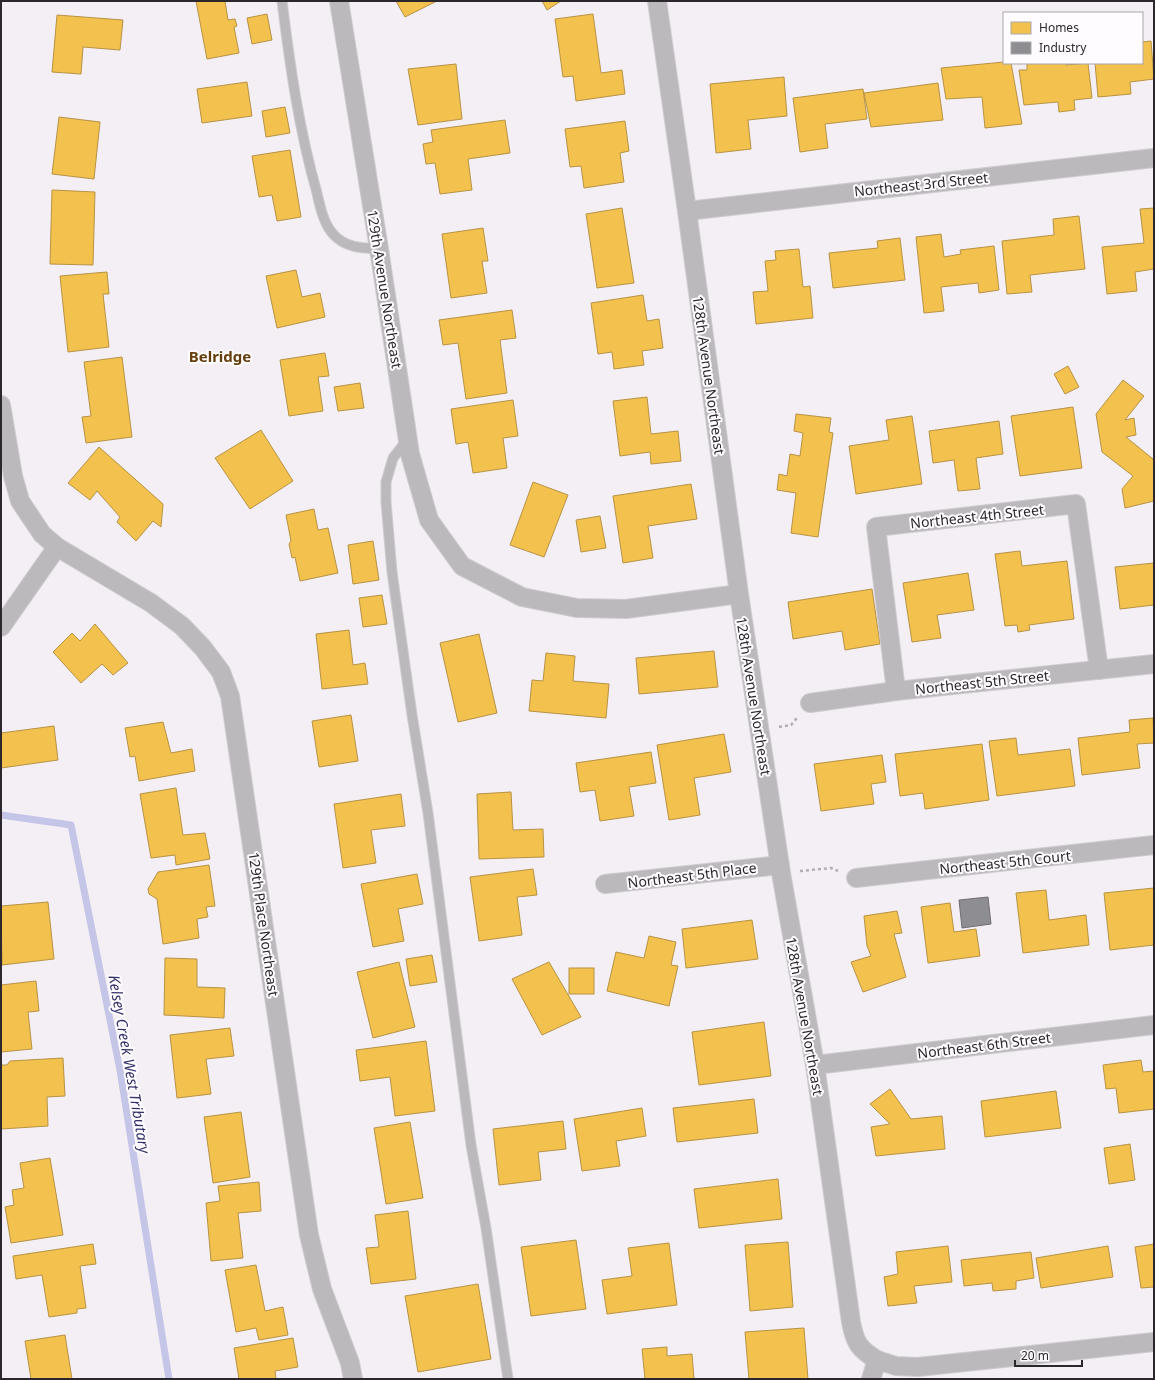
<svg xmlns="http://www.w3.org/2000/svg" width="1155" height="1380" viewBox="0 0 1155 1380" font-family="'Noto Sans',sans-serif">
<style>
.homes{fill:#f2c14e;stroke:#b79344}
.industry{fill:#8d8d92;stroke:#706e73}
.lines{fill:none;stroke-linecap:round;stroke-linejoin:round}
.stream{stroke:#c4c5e7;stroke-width:7}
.service-casing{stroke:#cfcbd0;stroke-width:11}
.minor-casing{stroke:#cfcbd0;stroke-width:20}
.path{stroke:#b1afb2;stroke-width:2.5;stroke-dasharray:3 3;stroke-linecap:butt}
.service{stroke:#bbb9bc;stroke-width:9}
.minor{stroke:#bbb9bc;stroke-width:18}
.labels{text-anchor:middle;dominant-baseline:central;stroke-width:4;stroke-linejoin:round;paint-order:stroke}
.street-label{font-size:14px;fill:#2c272c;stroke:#fefcfe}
.neighbourhood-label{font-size:15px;font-weight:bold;fill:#65400e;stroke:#fefcfe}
.water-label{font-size:15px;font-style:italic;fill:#33326a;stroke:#fefcfe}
</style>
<rect width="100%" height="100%" fill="#f4eef5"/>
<g class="homes">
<path d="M196,1H225L228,20L235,19L237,26L234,27L239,53L207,59Z"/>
<path d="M396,1H437L405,17Z"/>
<path d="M542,1H561L547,10Z"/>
<path d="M267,14L272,40L252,44L247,18Z"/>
<path d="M593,14L601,73L622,70L625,94L576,101L573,76L563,77L555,19Z"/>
<path d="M57,15L123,20L120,50L83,47L81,74L52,72Z"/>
<path d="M1151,41L1154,79L1130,82L1131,94L1098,97L1095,63H1142V42Z"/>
<path d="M1004,62L1011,63L1022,124L985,128L982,97L946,99L941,68Z"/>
<path d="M1027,63H1066V65L1088,63L1092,98L1074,100L1075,110L1059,112L1058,102L1024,105L1019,70H1027Z"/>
<path d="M456,64L462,119L418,125L408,69Z"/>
<path d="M784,77L787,116L748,120L751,149L716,153L710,84Z"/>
<path d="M247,82L252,116L202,123L197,89Z"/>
<path d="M938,83L943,120L871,127L864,93Z"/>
<path d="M863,89L867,119L825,124L828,148L800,152L793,98Z"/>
<path d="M285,107L290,133L266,137L262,111Z"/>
<path d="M59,117L100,122L94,179L52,174Z"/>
<path d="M505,120L510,153L468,159L472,190L440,194L435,163L426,164L423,144L433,142L431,130Z"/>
<path d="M625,121L629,151L620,153L624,182L584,188L581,166L570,167L565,129Z"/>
<path d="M290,150L301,217L277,221L272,195L259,197L252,156Z"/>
<path d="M52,190L95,192L93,265L50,264Z"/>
<path d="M622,208L634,283L597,288L586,214Z"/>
<path d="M1154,208V269L1135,272L1137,291L1107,294L1102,247L1144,243L1140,209Z"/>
<path d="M1079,216L1085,269L1030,275L1032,292L1007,294L1002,241L1054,235L1053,219Z"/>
<path d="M483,228L488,261H482L487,293L451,298L442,234Z"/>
<path d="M941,234L944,257L961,254L960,250L994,246L999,290L979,293L978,283L941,287L944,311L924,313L916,237Z"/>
<path d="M900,238L905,280L833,288L829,253L878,248L877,241Z"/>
<path d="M799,249L803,287L810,286L813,318L756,324L753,292L768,291L765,261L776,260L775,251Z"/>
<path d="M296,270L302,297L320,293L325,317L277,328L266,276Z"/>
<path d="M107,272L109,294H103L109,347L68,352L60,276Z"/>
<path d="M643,295L647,321L659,319L663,348L642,351L644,365L614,369L612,352L598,354L591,303Z"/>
<path d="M512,310L516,338L500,340L507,393L466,399L458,343L443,345L439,320Z"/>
<path d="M325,353L329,376L318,377L323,411L289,416L280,360Z"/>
<path d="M122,357L132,437L86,443L82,417L91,416L84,362Z"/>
<path d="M1068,366L1079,387L1065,394L1054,374Z"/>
<path d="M1123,380L1144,396L1125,420L1134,418L1136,435L1126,437L1153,459L1154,462V501L1125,508L1122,489L1133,476L1102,452L1096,414Z"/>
<path d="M360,383L364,408L338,411L334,387Z"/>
<path d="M647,397L651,434L678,431L681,461L651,464L650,452L620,456L613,401Z"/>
<path d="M513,400L518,436L503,438L507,468L473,473L468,442L456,444L451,409Z"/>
<path d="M1073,407L1082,468L1020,476L1011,416Z"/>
<path d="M796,414L831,418L829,432L833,433L818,537L791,533L796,493L777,490L779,474L787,476L790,454L800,456L803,433L794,431Z"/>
<path d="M912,416L922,484L856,494L849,446L889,440L886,420Z"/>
<path d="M999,421L1003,454L976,458L980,489L958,491L954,460L933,463L929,431Z"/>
<path d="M261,430L293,481L250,509L215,458Z"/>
<path d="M99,447L163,504L161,527L153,521L136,541L117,522L120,517L97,491L90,500L68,483Z"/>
<path d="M533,482L568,495L544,557L510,545Z"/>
<path d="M691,484L697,519L648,526L653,558L623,563L613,496Z"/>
<path d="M314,509L318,530L328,528L338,573L300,581L295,557L292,558L289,544L291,541L286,515Z"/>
<path d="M600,516L606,548L581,552L576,520Z"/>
<path d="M373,541L379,580L353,584L348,545Z"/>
<path d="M1020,551L1022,566L1067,561L1074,619L1029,625L1030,630L1018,632L1017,625L1005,626L995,554Z"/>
<path d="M1154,563V605L1120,609L1115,567Z"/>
<path d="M968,573L974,610L937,615L941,638L912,642L903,583Z"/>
<path d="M872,589L880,644L845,650L842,631L793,639L788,602Z"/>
<path d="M382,595L387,624L363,627L359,598Z"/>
<path d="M95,624L128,663L113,675L102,664L81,683L53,652L72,633L80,641Z"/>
<path d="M349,630L353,665L365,663L368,684L322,689L316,634Z"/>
<path d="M479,634L497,713L458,722L440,643Z"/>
<path d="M714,651L718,687L639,694L636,658Z"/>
<path d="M546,653L575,656L573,681L609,684L606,718L529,711L532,680L543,681Z"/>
<path d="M351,715L358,761L319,767L312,721Z"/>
<path d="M1153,718L1154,743L1137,744L1140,768L1082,775L1078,738L1130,732L1129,720Z"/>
<path d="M163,722L171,753L192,749L195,771L139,781L135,756L130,757L125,728Z"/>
<path d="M54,726L58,760L1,768V733Z"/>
<path d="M724,734L731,772L694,778L700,815L669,820L657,745Z"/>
<path d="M1016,738L1018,755L1070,749L1075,786L997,796L989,741Z"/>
<path d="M982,744L989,800L925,809L923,793L900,796L895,754Z"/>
<path d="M651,752L656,783L629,787L634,816L600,821L595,790L580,792L576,763Z"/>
<path d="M882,755L886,782L871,784L874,804L821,811L814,764Z"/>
<path d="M176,788L183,835L205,833L210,859L176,865L175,855L151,858L140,794Z"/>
<path d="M511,792L513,830L543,829L544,857L479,859L477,794Z"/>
<path d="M401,794L405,826L371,830L376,863L343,868L334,804Z"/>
<path d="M209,865L215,906L206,907L208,917L197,919L199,938L163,944L157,899L149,894L148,889L158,872Z"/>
<path d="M533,869L537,895L517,897L522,935L479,941L470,877Z"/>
<path d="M417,874L423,904L398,909L404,941L373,947L361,884Z"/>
<path d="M1154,888V945L1110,950L1104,893Z"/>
<path d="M1046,890L1049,920L1086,915L1089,945L1023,953L1016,893Z"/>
<path d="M48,902L54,959L2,965L1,906Z"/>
<path d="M950,903L954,932L976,929L980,956L928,963L921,907Z"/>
<path d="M897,911L902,933L894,934L906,977L863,992L851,962L871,956L867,946L864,916Z"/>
<path d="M752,920L758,959L686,968L682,929Z"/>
<path d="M649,936L676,942L671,965L678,966L669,1006L607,991L616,952L644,958Z"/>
<path d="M432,955L437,982L410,986L406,959Z"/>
<path d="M165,958L197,959V987L225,988L224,1018L164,1015Z"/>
<path d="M399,962L415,1027L373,1038L357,972Z"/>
<path d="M549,962L581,1017L542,1035L512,979Z"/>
<rect x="569" y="968" width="25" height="26"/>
<path d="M36,981L39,1011L28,1012L32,1049L1,1052V985Z"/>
<path d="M764,1022L771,1076L699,1085L692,1032Z"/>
<path d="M230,1028L234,1056L206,1059L211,1094L177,1098L170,1035Z"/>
<path d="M426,1041L435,1111L395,1116L390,1077L360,1081L356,1050Z"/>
<path d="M63,1058L65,1096L47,1097L48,1126L1,1129V1065H7L10,1061Z"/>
<path d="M1141,1060L1143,1072L1154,1071V1109L1119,1113L1116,1088L1106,1089L1103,1065Z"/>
<path d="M890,1089L911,1119L942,1116L945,1149L876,1156L871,1127L890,1124L870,1104Z"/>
<path d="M1056,1091L1061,1128L985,1137L981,1101Z"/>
<path d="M754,1099L758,1133L677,1142L673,1108Z"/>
<path d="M642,1108L646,1136L616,1141L620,1166L582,1171L574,1119Z"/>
<path d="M241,1112L250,1177L213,1183L204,1117Z"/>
<path d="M563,1121L566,1149L538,1152L541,1180L499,1185L493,1129Z"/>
<path d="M410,1122L423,1198L386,1204L374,1128Z"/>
<path d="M1130,1144L1135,1180L1109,1184L1104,1148Z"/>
<path d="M50,1158L63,1235L11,1243L5,1207L14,1205L12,1190L24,1188L20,1163Z"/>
<path d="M778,1179L782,1219L699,1228L694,1189Z"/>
<path d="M259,1182L261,1211L238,1213L243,1258L211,1261L206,1203L220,1201L218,1186Z"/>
<path d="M408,1211L416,1279L371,1284L366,1248L379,1247L375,1215Z"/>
<path d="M576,1240L586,1309L531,1316L521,1247Z"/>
<path d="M788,1242L793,1307L750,1311L745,1245Z"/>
<path d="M669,1243L677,1305L607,1314L602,1280L632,1276L628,1248Z"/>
<path d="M93,1244L96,1264L80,1266L86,1308L77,1309V1313L49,1317L42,1275L16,1279L13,1256Z"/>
<path d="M1154,1244V1287L1141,1288L1135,1247Z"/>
<path d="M948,1246L952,1282L914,1286L917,1303L888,1306L884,1277L898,1274L896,1252Z"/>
<path d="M1108,1246L1113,1277L1041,1288L1036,1258Z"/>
<path d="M1031,1252L1034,1278L1016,1281V1289L993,1291L992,1283L964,1286L961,1260Z"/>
<path d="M256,1265L265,1311L283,1307L288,1335L259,1340L256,1328L236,1332L225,1270Z"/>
<path d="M478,1284L491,1359L418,1372L405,1296Z"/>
<path d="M804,1328L808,1379H749L745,1332Z"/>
<path d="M65,1335L72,1379H31L25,1341Z"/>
<path d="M293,1338L298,1367L275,1371L276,1379H239L234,1348Z"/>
<path d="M667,1347V1356L692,1354L694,1379H645L642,1349Z"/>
</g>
<path class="industry" d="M988,897L991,924L962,928L959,900Z"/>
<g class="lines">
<path class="stream" d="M1,815L71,825L120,1070L169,1379"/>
<g class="service-casing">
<g id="service">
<path d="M282,1C290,66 299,130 317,193C320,207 324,225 334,235C346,248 363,248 379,249"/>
<path d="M408,439L393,458L386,482V502L392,572L412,715L428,813L471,1145L486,1228L508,1379"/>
</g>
</g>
<g class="minor-casing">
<g id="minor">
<path d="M339,1L379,249L410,454L429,520L462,566L522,597L577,608L626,609L739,594"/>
<path d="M657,1L687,211L739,594L781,873L815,1065L851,1322C855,1343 859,1349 877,1360L871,1379"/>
<path d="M687,211L1154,158"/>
<path d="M1,405L13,476L20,501L42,534L57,547L151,603L182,626L203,648L221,672L230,696L309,1235L322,1289L350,1363L353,1379"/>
<path d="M1,627L57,547"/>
<path d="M896,691L876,527L1076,504L1099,670"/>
<path d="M810,703L896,691L1154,664"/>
<path d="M856,878L1154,845"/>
<path d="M605,884L780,865"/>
<path d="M815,1065L1154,1025"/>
<path d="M877,1360L896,1366L918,1367L1154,1342"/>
</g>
</g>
<g class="path">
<path d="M779,727L791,725L797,718"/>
<path d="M800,871L831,868L838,871"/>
</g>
<use href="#service" class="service"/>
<use href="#minor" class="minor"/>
</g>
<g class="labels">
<g class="street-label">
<text transform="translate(921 184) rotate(-6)">Northeast 3rd Street</text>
<text transform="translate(385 289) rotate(81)">129th Avenue Northeast</text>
<text transform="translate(709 375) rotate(82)">128th Avenue Northeast</text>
<text transform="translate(977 516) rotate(-6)">Northeast 4th Street</text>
<text transform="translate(982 682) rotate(-6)">Northeast 5th Street</text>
<text transform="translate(754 696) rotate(81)">128th Avenue Northeast</text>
<text transform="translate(1005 862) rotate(-6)">Northeast 5th Court</text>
<text transform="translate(692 875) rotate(-7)">Northeast 5th Place</text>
<text transform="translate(264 924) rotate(82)">129th Place Northeast</text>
<text transform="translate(805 1016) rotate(80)">128th Avenue Northeast</text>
<text transform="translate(984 1045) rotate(-7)">Northeast 6th Street</text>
</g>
<g class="neighbourhood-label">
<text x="220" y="356">Belridge</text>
</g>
<g class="water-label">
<text transform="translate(130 1064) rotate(80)">Kelsey Creek West Tributary</text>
</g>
</g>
<rect width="1155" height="1380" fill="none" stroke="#2c272c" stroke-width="4"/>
<rect x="1003" y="12" width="140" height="52" fill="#fefcfe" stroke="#aaa7aa"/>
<rect x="1011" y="22" width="20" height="12" fill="#f2c14e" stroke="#aaa7aa"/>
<text x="1039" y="32" font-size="12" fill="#2c272c">Homes</text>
<rect x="1011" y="42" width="20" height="12" fill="#8d8d92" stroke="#aaa7aa"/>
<text x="1039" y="52" font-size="12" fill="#2c272c">Industry</text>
<path d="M1015 1360v6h67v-6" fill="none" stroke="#2c272c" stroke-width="2"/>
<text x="1021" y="1360" font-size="12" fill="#2c272c" stroke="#fefcfe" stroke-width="3" paint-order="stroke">20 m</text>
</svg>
